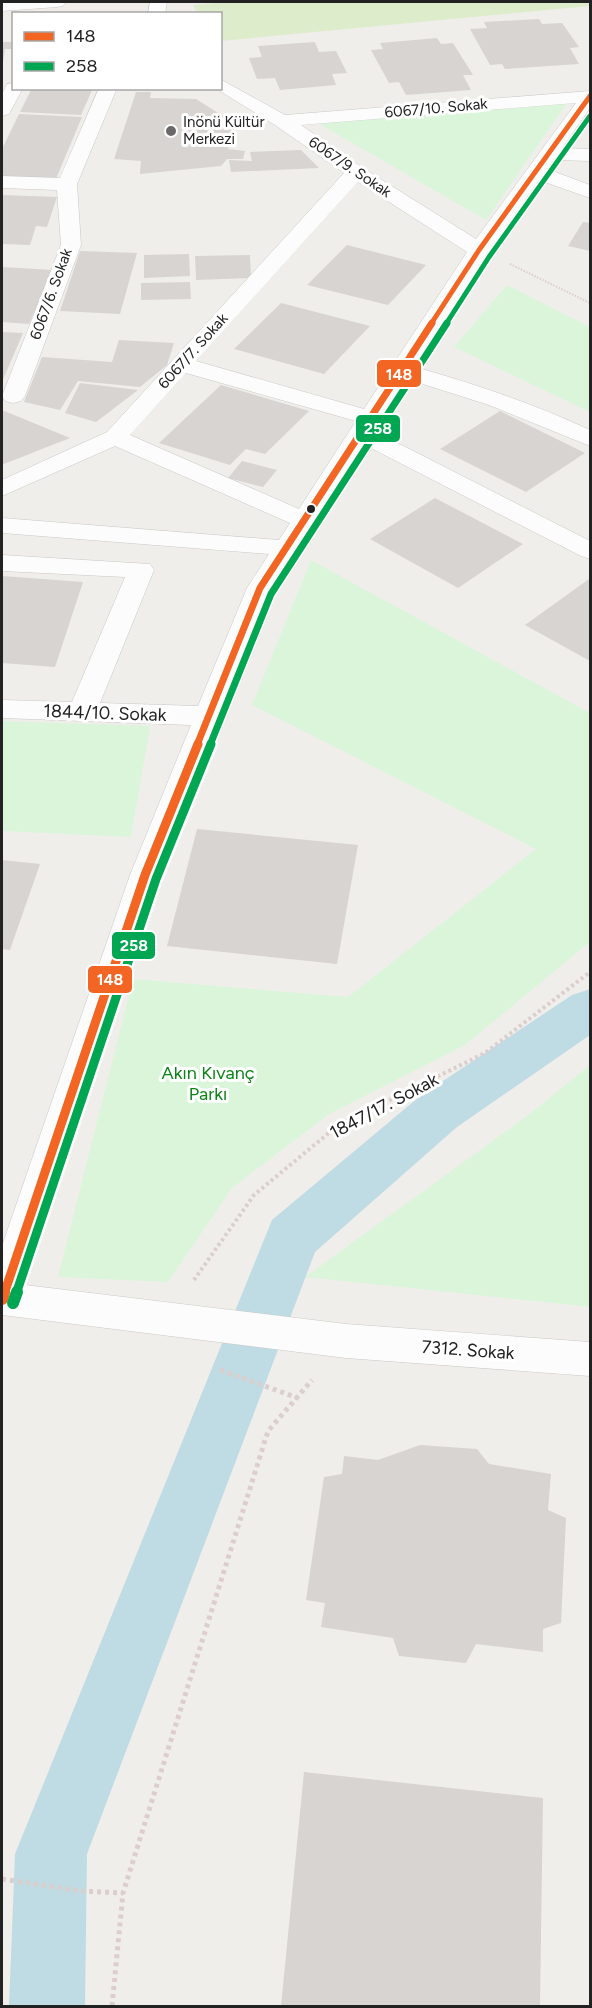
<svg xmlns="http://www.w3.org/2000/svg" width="592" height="2008" viewBox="0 0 592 2008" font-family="Figtree,sans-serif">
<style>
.grass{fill:#ddeccb}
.park{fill:#daf5da}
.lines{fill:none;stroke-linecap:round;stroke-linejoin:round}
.canal{fill:#bfdbe3;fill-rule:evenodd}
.building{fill:#d7d4d2}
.minor-casing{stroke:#c9c8c7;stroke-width:1}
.path-far2{stroke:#dccecd;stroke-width:2;stroke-dasharray:1.5 1.5;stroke-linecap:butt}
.path-far1{stroke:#dccecd;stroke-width:4;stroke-dasharray:3 3;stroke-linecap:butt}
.path{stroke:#dccecd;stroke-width:5;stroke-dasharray:4 4;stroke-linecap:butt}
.minor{fill:#fdfcfc;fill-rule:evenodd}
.bus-1-far3-casing{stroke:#fff;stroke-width:8}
.bus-1-far2-casing{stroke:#fff;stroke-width:10}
.bus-1-far1-casing{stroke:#fff;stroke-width:14}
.bus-1-casing{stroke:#fff;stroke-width:16}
.bus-2-far3-casing{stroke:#fff;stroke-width:8}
.bus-2-far2-casing{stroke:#fff;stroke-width:10}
.bus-2-far1-casing{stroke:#fff;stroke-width:14}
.bus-2-casing{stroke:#fff;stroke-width:16}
.bus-1-far3{stroke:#f26522;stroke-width:5}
.bus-1-far2{stroke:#f26522;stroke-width:7}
.bus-1-far1{stroke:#f26522;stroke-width:9}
.bus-1{stroke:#f26522;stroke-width:12}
.bus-2-far3{stroke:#00a651;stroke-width:5}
.bus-2-far2{stroke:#00a651;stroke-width:7}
.bus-2-far1{stroke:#00a651;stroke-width:9}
.bus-2{stroke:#00a651;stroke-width:12}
.poi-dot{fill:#6a6968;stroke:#fff;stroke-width:2}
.bus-dot{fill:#222;stroke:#fff;stroke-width:2}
.labels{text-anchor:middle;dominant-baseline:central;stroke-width:6;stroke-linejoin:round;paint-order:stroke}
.far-street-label{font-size:15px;fill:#222;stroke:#fff}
.far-poi-label{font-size:15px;fill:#222;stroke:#fff;text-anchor:start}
.street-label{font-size:18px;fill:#222;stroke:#fff}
.park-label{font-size:18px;fill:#0c8416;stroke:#fff}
.line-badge{stroke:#fff;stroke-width:2}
.badge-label{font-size:16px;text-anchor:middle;font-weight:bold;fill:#fff}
</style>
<rect width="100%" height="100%" fill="#f0eeeb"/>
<path class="grass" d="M228,2H590V6L221,41L220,14L197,13L193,5Z"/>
<g class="park">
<path d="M569,100L486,220L316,122Z"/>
<path d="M507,285L590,327V412L454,347Z"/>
<path d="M311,560L590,713V942L465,1045L329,1114L232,1188L168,1282L58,1277L133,979L348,997L536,849L252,705Z"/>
<path d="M2,721L150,726L131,837L2,831Z"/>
<path d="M590,1065V1307L305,1277L527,1116Z"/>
</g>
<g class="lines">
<path class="canal" d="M590,989V1035L457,1127L315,1252L87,1854L85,2006H9L15,1854L272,1220L419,1097L572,995Z"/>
</g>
<g class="building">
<path d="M539,19L542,24L562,23L579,47L570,48L579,64L505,69L502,64L490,65L470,29L487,28L484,22Z"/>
<path d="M437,38L441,44L453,43L473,75H463L471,90L406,95L399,82L389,83L371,50L383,49L380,43Z"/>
<path d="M2,42H14V49H5L3,62Z"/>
<path d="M315,42L319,52L336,51L347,73L332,74L336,85L280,90L275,78L257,79L249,58L262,57L258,46Z"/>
<path d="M32,88H93L81,115L20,112Z"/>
<path d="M136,92H151L150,98L196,99L234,123L228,149L245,151L243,159H227L221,166L140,174L141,161L114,159Z"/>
<path d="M19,114L82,117L55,181L2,178V149Z"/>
<path d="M301,150L319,168L231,172L229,160L252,161L250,152Z"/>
<path d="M2,195L57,197L47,227L36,226L30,245L2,244Z"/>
<path d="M583,222L590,223V251L568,246Z"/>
<path d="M347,245L426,265L388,305L307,285Z"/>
<path d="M80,251L137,253L120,314L60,311Z"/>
<path d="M189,254L190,276L144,278V255Z"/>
<path d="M250,255L251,278L196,280L195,256Z"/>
<path d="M2,267L53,270L29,324L2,322Z"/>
<path d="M190,282L191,299L141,300V283Z"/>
<path d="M281,303L370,326L324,374L234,349Z"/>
<path d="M2,332L23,333L2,382Z"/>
<path d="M119,340L174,343L167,365L140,387L78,381L60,410L24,402L42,357L112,362Z"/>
<path d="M80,383L138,390L96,422L65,413Z"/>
<path d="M221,385L309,411L265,454L246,449L230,465L159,443Z"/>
<path d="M2,410L70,438L4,464L2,463Z"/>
<path d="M500,411L585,453L526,492L440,449Z"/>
<path d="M242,461L277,470L263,487L228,478Z"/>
<path d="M435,498L523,544L458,588L370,539Z"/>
<path d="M2,576L83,582L55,667L2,663Z"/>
<path d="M589,579L590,580V661L525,625Z"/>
<path d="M197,829L358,845L337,964L167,946Z"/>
<path d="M2,860L40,864L10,950L2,949Z"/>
<path d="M420,1445L477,1449L489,1464L551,1474L548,1510L566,1518L561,1623L543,1629V1652L476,1644L466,1663L399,1656L393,1638L321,1627L325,1603L306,1600L324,1477L342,1474L344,1456L378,1460Z"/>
<path d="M304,1772L543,1798L540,2006H281Z"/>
</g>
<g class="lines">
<g class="minor-casing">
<g id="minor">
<path d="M2,2H66L63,6L57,7L2,11Z"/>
<path d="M150,2H167L165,14H148Z"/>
<path d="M220,79L285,115L590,91V108L562,148L590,149V161L554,160L547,169L590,185V198L539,180L489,251L415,367C475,384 534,404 590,430V446L489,405L407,379L374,431L590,541V559L581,556L365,445L273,588L160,875L25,1285L346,1324L590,1342V1376L346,1358L2,1315V1246L130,875L191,725L2,718V700L72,702L125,577L2,571V555L150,564L154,570L100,703L198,706L247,588L269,554L2,533V518L279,540L290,523L115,446L2,496V480L107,432L344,173L275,125L215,88H220ZM576,103L476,239L363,168L301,125ZM358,182L467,252L364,409L196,361ZM186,373L356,421L299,509L130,435Z"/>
<path d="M14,83V88H23L9,114L2,116V94L7,84Z"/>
<path d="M99,88H117L77,184L81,245L25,396L21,401L13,403L5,401L2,396L61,245L57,190L2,188V176L60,178Z"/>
</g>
</g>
<path class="path-far2" d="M510,264L590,303"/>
<path class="path-far1" d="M194,1280L254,1195L336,1127L485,1053L590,972"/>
<g class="path">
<path d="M220,1370L298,1398"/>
<path d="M2,1879L80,1891L123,1893"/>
<path d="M112,2006L123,1893L268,1431L312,1380"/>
</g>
<use href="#minor" class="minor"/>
<g class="bus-1-far3-casing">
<path id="bus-1-far3" d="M431,324L479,250L590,96"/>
</g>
<g class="bus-1-far2-casing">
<path id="bus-1-far2" d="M197,745L260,588L432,323"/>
</g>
<g class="bus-1-far1-casing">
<path id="bus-1-far1" d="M4,1294L145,875L198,744"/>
</g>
<g class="bus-1-casing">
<path id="bus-1" d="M2,1299L4,1292"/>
</g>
<g class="bus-2-far3-casing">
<path id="bus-2-far3" d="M446,324L489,257L590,116"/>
</g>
<g class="bus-2-far2-casing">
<path id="bus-2-far2" d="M210,745L271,594L447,323"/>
</g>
<g class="bus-2-far1-casing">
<path id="bus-2-far1" d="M16,1294L156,879L211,744"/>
</g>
<g class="bus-2-casing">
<path id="bus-2" d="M13,1303L17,1292"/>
</g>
<use href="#bus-1-far3" class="bus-1-far3"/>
<use href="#bus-1-far2" class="bus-1-far2"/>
<use href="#bus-1-far1" class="bus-1-far1"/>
<use href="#bus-1" class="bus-1"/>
<use href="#bus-2-far3" class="bus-2-far3"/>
<use href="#bus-2-far2" class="bus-2-far2"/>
<use href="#bus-2-far1" class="bus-2-far1"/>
<use href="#bus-2" class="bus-2"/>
</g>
<circle class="poi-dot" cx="171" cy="131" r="6"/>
<circle class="bus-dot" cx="311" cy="509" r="5"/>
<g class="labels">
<g class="far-street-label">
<text transform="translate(436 108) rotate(-5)">6067/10. Sokak</text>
<text transform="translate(350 167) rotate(34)">6067/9. Sokak</text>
<text transform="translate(51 294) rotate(-70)">6067/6. Sokak</text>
<text transform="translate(193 351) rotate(-48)">6067/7. Sokak</text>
</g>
<g class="far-poi-label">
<text x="183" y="122">Inönü Kültür<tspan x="183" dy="17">Merkezi</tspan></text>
</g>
<g class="street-label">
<text transform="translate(105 713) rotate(2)">1844/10. Sokak</text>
<text transform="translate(384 1106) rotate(-28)">1847/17. Sokak</text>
<text transform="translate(468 1350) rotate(4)">7312. Sokak</text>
</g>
<g class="park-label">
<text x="208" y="1073">Akın Kıvanç<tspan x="208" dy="21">Parkı</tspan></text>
</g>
</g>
<g class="line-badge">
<rect x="376" y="359" width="46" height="29" rx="6" fill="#f26522"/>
<rect x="355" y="414" width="46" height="29" rx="6" fill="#00a651"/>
<rect x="111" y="931" width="45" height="29" rx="6" fill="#00a651"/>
<rect x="87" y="965" width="46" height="29" rx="6" fill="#f26522"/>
</g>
<g class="badge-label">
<text x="399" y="380">148</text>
<text x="378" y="434">258</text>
<text x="134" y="951">258</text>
<text x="110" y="985">148</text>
</g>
<rect width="592" height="2008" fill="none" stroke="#222222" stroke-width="6"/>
<rect x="12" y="12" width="210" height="78" fill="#ffffff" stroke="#a7a7a7" stroke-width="1.5"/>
<rect x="24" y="32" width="30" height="9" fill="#f26522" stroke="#a7a7a7" stroke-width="1.5"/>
<text x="66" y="42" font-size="18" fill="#222222">148</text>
<rect x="24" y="62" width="30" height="9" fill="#00a651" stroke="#a7a7a7" stroke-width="1.5"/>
<text x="66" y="72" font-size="18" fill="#222222">258</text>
</svg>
